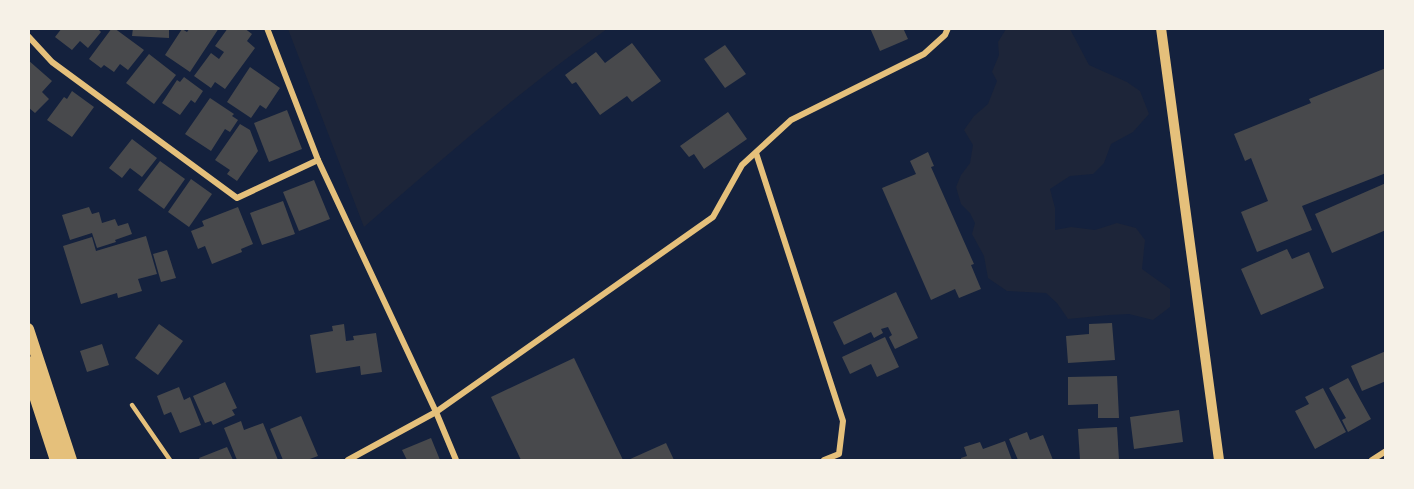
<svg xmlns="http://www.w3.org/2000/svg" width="1414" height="489" viewBox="0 0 1414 489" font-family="'DejaVu Sans',sans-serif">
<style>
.green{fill:#1d2539}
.building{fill:#48494c}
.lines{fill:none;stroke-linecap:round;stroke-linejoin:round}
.service{stroke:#e5c07b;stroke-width:4.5}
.minor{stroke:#e5c07b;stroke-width:6}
.tertiary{stroke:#e5c07b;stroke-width:10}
.secondary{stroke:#e5c07b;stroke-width:12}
.motorway{stroke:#e5c07b;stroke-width:18}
</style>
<rect width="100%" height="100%" fill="#14213d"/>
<g class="green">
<path d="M1052,28L1070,29L1089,65L1127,82L1140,91L1149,114L1133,132L1111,144L1104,163L1093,174L1070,176L1050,189L1055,208V230L1071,227L1095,230L1117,223L1136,228L1145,240L1142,269L1170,289V307L1153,320L1129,314L1109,315L1068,319L1057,303L1046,293L1007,291L988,278L984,256L972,234L975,223L970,213L961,204L956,187L961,175L970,163L973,145L964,130L974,116L988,104L997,81L992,72L999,55L998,42L1006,29Z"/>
<path d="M288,29H607C522,89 443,158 364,227Z"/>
</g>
<g class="building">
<path d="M62,28H97L101,32L88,48L80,41L72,50L55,37Z"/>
<path d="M112,28H114L144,50L128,70L120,64L114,72L104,65L101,68L89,59Z"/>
<path d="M133,28H169V38L132,36Z"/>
<path d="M190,28H219L190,72L165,55L182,29L187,32Z"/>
<path d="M228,28H244L252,34L247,41L255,48L225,89L215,82L211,88L194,76L211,53L219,59L224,52L215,46Z"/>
<path d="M870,28H903L908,39L880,51Z"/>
<path d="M632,43L661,81L632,102L627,96L600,115L576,82L572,84L565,75L596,52L605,63Z"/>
<path d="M725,45L746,74L725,88L704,59Z"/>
<path d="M149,54L176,75L154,104L126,83Z"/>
<path d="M28,60L52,81L42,92L49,99L35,113L28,107Z"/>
<path d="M250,67L280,88L266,109L260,105L251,118L227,102Z"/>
<path d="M1386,68V173L1302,206L1312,230L1257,252L1241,212L1268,201L1251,158L1245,161L1234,134L1311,103L1309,99Z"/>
<path d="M184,77L203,91L195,103L191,100L180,115L162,103L177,80L180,82Z"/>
<path d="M72,91L94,107L72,137L47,120L64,97L67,99Z"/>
<path d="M210,98L234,114L232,116L238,120L230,132L225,129L211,151L185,134Z"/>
<path d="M287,110L302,149L269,162L254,123Z"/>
<path d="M728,112L747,139L704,169L694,154L689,157L680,146Z"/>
<path d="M240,124L250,130L258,151L237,181L227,174L230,170L215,160Z"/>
<path d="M132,139L157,158L142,177L130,168L122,178L109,168Z"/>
<path d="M928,152L934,166L931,167L974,264L971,265L981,289L959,298L955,289L931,300L882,188L916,174L910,161Z"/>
<path d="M160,161L185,179L164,209L138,190Z"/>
<path d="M191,179L212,194L189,227L168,212Z"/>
<path d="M314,180L330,219L299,231L283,192Z"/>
<path d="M1386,183V230L1332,253L1315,214Z"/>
<path d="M283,201L295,234L262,245L250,213Z"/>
<path d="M89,207L92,214L99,212L102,223L115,219L118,226L128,223L132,234L115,240L116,242L97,248L92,233L70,240L62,215Z"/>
<path d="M238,207L253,244L241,249L242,252L212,264L205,246L198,249L191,231L204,226L202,221Z"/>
<path d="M146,236L157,274L138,279L142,291L118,298L117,293L81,304L63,246L92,237L96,251Z"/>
<path d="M1287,249L1292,259L1309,252L1324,288L1261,315L1241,269Z"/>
<path d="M167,250L176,278L161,282L153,254Z"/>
<path d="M896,292L918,338L895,349L889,337L892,335L888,327L881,329L883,333L874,338L871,332L844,345L833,322Z"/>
<path d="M1112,323L1115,360L1068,363L1066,336L1089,334V324Z"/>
<path d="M159,324L183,341L158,375L135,358Z"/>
<path d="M344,324L346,341L354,340L353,336L376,333L382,372L361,375L360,366L316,373L310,335L333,331L332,326Z"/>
<path d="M885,337L899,367L877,377L871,364L850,374L842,357Z"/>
<path d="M102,344L109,365L87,372L80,351Z"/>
<path d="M1386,351V381L1362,391L1351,366Z"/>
<path d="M574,358L623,460H521L491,397Z"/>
<path d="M1117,376L1119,418H1098V404L1068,405V377Z"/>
<path d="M1348,378L1371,419L1348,432L1342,420L1346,418L1329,388Z"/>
<path d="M225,382L237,408L232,410L235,415L213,425L211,421L205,423L193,396Z"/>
<path d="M179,387L184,400L190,397L201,425L180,433L171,412L164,415L157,396Z"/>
<path d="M1323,388L1346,432L1315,449L1295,411L1309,404L1305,397Z"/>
<path d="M1179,410L1183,442L1134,449L1130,417Z"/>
<path d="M301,416L318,456L307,460H283L270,429Z"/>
<path d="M241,421L244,430L263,423L278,460H237L224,428Z"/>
<path d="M1117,427L1119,460H1080L1078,429Z"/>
<path d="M1027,432L1030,440L1043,435L1053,460H1018L1009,439Z"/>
<path d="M431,438L440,460H407L402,450Z"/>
<path d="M1005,441L1012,460H961V458L967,456L964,447L980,442L983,449Z"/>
<path d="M666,443L674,460H628Z"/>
<path d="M227,447L233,460H200L199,458Z"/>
</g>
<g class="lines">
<path class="service" d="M132,405L170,460"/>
<g class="minor">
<path d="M267,28L318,160L436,412L456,460"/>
<path d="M28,36L52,62L237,198L318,160"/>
<path d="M756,153L843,421L839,454L824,460"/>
<path d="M348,460L436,412L713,217L742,165L791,120L924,54L945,35L948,28"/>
<path d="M1372,460L1386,451"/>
</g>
<path class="tertiary" d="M1161,28L1219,460"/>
<path class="secondary" d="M28,329L71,460"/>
<path class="motorway" d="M28,365L59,460"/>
</g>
<rect width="1414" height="489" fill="none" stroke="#f6f1e7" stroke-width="60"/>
</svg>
